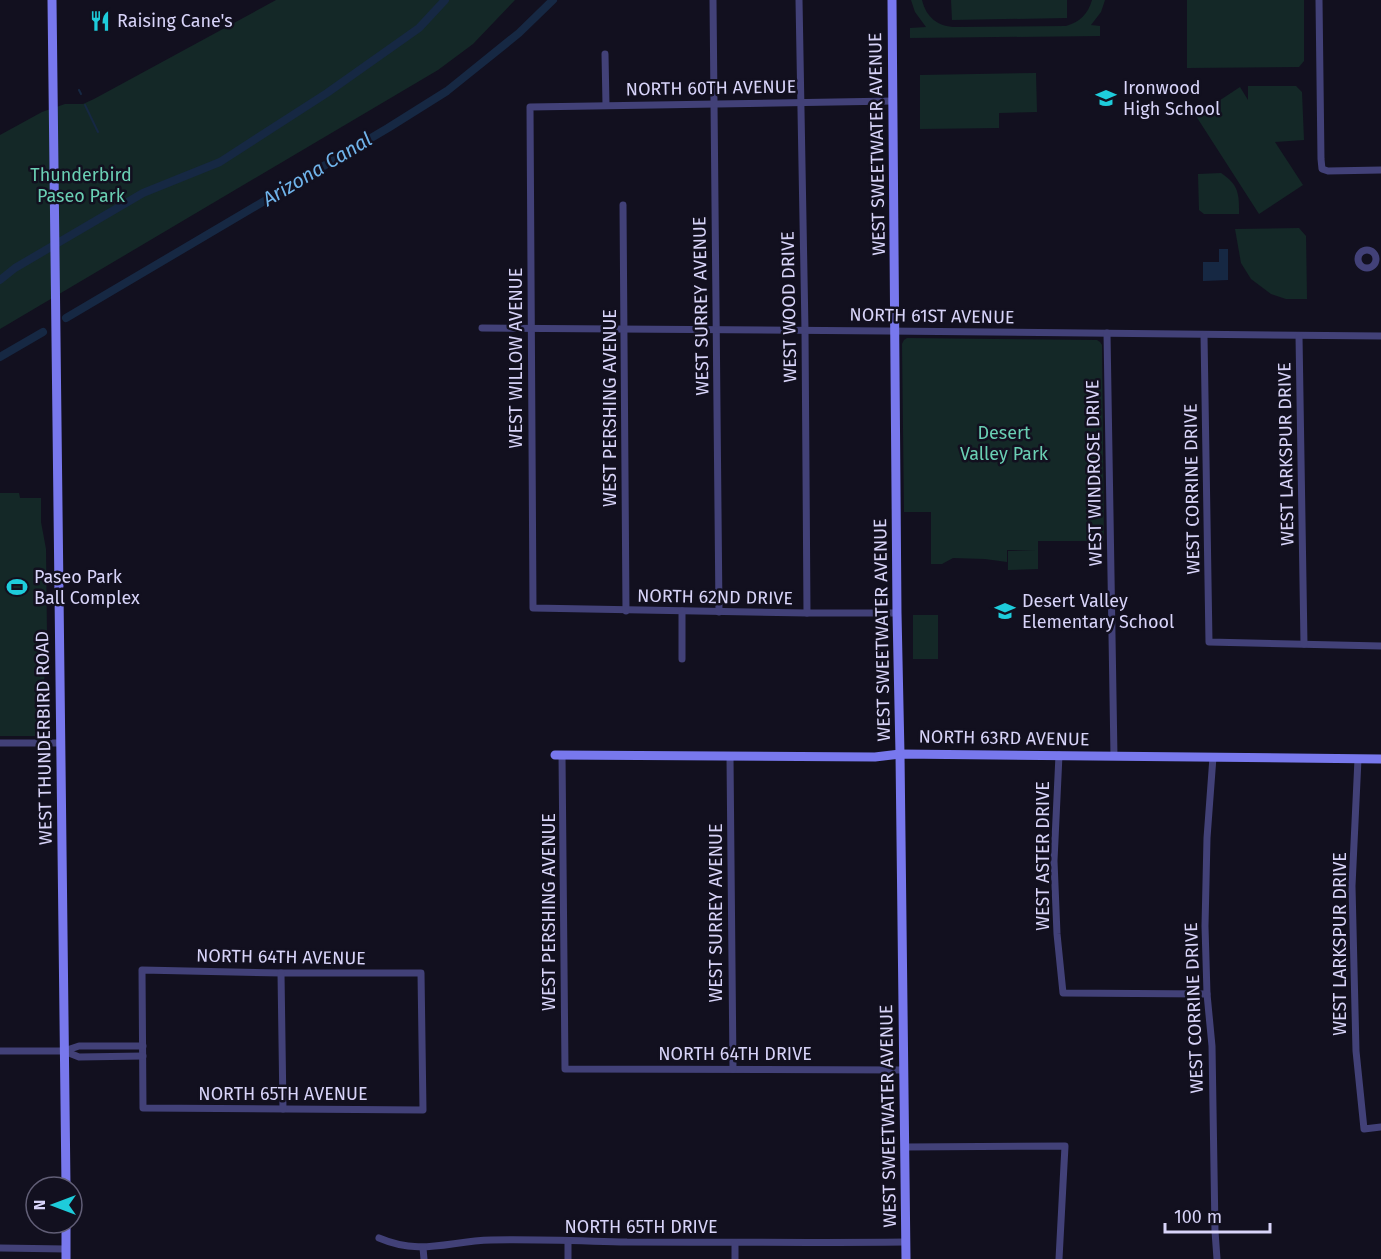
<svg xmlns="http://www.w3.org/2000/svg" width="1381" height="1259" viewBox="0 0 1381 1259" font-family="'Fira Sans',sans-serif">
<style>
.green{fill:#142827}
.water{fill:#162843}
.lines{fill:none;stroke-linecap:round;stroke-linejoin:round}
.stream{stroke:#162843;stroke-width:2}
.canal{stroke:#162843;stroke-width:8}
.street{stroke:#424178;stroke-width:7}
.secondary{stroke:#7878ed;stroke-width:9}
.labels{text-anchor:middle;dominant-baseline:central;stroke-width:5;stroke-linejoin:round;paint-order:stroke}
.poi-label{font-size:18px;fill:#d8d4f9;stroke:#12101f;text-anchor:start}
.street-label{font-size:18px;fill:#d8d4f9;stroke:#12101f}
.park-label{font-size:18px;fill:#6acfb4;stroke:#12101f}
.water-label{font-size:20px;font-style:italic;fill:#70b4eb;stroke:#12101f}
</style>
<rect width="100%" height="100%" fill="#12101f"/>
<g class="green">
<path d="M276,0H515L473,44L438,70L0,329V135L42,112L65,104H83L94,99Z"/>
<path d="M911,0H922C926,17 938,27 956,27L1066,26C1080,22 1088,14 1092,0H1105L1101,12L1091,25L1100,26V36L910,38V28L926,27L915,12Z"/>
<path d="M951,0H1067V18L952,20Z"/>
<path d="M1187,0H1304V61L1299,67L1187,68Z"/>
<path d="M1036,73L1037,112L999,113V128L920,129V75Z"/>
<path d="M1248,86H1296L1302,92L1304,140L1275,142L1303,185L1259,214L1196,116L1240,87L1248,100Z"/>
<path d="M1221,173C1239,185 1239,194 1239,214H1204L1199,210L1198,174Z"/>
<path d="M1299,228L1306,236L1307,299H1286L1271,294L1251,279L1241,263L1235,229Z"/>
<path d="M907,338L1097,340L1100,342L1102,345L1104,541H1038V569L1008,570V551L1036,550H1007V562L985,559L953,558L942,564H931V512H904L902,344L904,340Z"/>
<path d="M0,493H19L20,498H41V522L46,549L47,636L44,683V727L42,734L38,736H0Z"/>
<rect x="913" y="615" width="25" height="44"/>
</g>
<path class="water" d="M1219,249H1228V280L1203,281V262H1219Z"/>
<g class="lines">
<g class="stream">
<path d="M79,90L81,94"/>
<path d="M85,105L98,132"/>
</g>
<g class="canal">
<path d="M0,280L15,268L143,193L220,162L327,93L419,28L445,0"/>
<path d="M66,318L388,128L447,91L519,33L553,0"/>
<path d="M0,357L43,332"/>
</g>
<g class="street">
<path d="M713,0L719,612"/>
<path d="M799,0L805,330L807,613"/>
<path d="M1319,0L1321,159L1322,169L1328,171L1381,170"/>
<path d="M605,54L606,105"/>
<path d="M893,101L530,107L533,608L807,613H897"/>
<path d="M623,205L626,611"/>
<circle cx="1367" cy="259" r="9"/>
<path d="M482,328L886,331L1381,336"/>
<path d="M1107,333L1114,756"/>
<path d="M1204,335L1209,642L1381,646"/>
<path d="M1299,336L1304,644"/>
<path d="M682,611V659"/>
<path d="M0,743H61"/>
<path d="M562,755L565,1069L904,1070"/>
<path d="M1059,755L1054,861L1057,934L1063,993L1207,994"/>
<path d="M730,757L733,1069"/>
<path d="M1213,757L1207,838L1205,926L1207,994L1212,1046L1215,1231L1217,1259"/>
<path d="M1358,759L1352,886L1356,1051L1364,1129L1381,1127"/>
<path d="M142,970L281,973H421L423,1110L143,1108Z"/>
<path d="M281,973L283,1109"/>
<path d="M0,1051H64L79,1046H143"/>
<path d="M64,1051L79,1057L143,1056"/>
<path d="M905,1147L1065,1146L1059,1259"/>
<path d="M379,1238C421,1256 448,1241 491,1240C536,1239 582,1241 627,1242C720,1242 813,1243 905,1242"/>
<path d="M568,1241V1259"/>
<path d="M735,1243V1259"/>
<path d="M0,1248L66,1249"/>
<path d="M423,1248L424,1259"/>
</g>
<g class="secondary">
<path d="M52,0L66,1187"/>
<path d="M892,0L897,613L900,754L906,1259"/>
<path d="M555,755L875,757L900,754L1381,759"/>
<path d="M66,1223V1259"/>
</g>
</g>
<defs>
<g id="restaurant-bare" transform="scale(1.62)"><path d="M-5-6h1v4h1v-4h1v4h1v-4h1v5L-1.5 .5V6h-2V.5L-5-1ZM5-6V6H3V1.5H1.5Q1.5-4 5-6Z" fill="#1eccdb" stroke="#12101f" stroke-width="2.5" paint-order="stroke"/></g>
<g id="school-bare" transform="scale(1.62)"><path d="M0-5L7-2L0 1L-7-2ZM-4 1L0 2.5L4 1V4Q0 6-4 4Z" fill="#1eccdb" stroke="#12101f" stroke-width="2.5" paint-order="stroke"/></g>
<g id="stadium-bare" transform="scale(1.62)"><path d="M0-5a6.5 5 0 1 0 0 10a6.5 5 0 1 0 0-10ZM-3.5-1.8h7v3.6h-7Z" fill="#1eccdb" stroke="#12101f" stroke-width="2.5" paint-order="stroke"/></g>
</defs>
<g fill-rule="evenodd">
<use href="#restaurant-bare" x="100" y="21"/>
<use href="#school-bare" x="1106" y="98"/>
<use href="#stadium-bare" x="17" y="587"/>
<use href="#school-bare" x="1005" y="611"/>
</g>
<g class="labels">
<g class="poi-label">
<text x="117" y="21">Raising Cane's</text>
<text x="1123" y="88">Ironwood<tspan x="1123" dy="21">High School</tspan></text>
<text x="34" y="577">Paseo Park<tspan x="34" dy="21">Ball Complex</tspan></text>
<text x="1022" y="601">Desert Valley<tspan x="1022" dy="21">Elementary School</tspan></text>
</g>
<g class="street-label">
<text transform="translate(711 88) rotate(-1)">NORTH 60TH AVENUE</text>
<text transform="translate(877 144) rotate(-91)">WEST SWEETWATER AVENUE</text>
<text transform="translate(701 306) rotate(-91)">WEST SURREY AVENUE</text>
<text transform="translate(789 307) rotate(-91)">WEST WOOD DRIVE</text>
<text transform="translate(932 316) rotate(1)">NORTH 61ST AVENUE</text>
<text transform="translate(516 358) rotate(-90)">WEST WILLOW AVENUE</text>
<text transform="translate(610 408) rotate(-90)">WEST PERSHING AVENUE</text>
<text transform="translate(1286 454) rotate(-91)">WEST LARKSPUR DRIVE</text>
<text transform="translate(1094 473) rotate(-91)">WEST WINDROSE DRIVE</text>
<text transform="translate(1192 489) rotate(-91)">WEST CORRINE DRIVE</text>
<text transform="translate(715 597) rotate(1)">NORTH 62ND DRIVE</text>
<text transform="translate(882 630) rotate(-91)">WEST SWEETWATER AVENUE</text>
<text transform="translate(44 738) rotate(-91)">WEST THUNDERBIRD ROAD</text>
<text transform="translate(1004 738) rotate(1)">NORTH 63RD AVENUE</text>
<text transform="translate(1043 856) rotate(-90)">WEST ASTER DRIVE</text>
<text transform="translate(549 912) rotate(-90)">WEST PERSHING AVENUE</text>
<text transform="translate(716 913) rotate(-90)">WEST SURREY AVENUE</text>
<text transform="translate(1340 944) rotate(-90)">WEST LARKSPUR DRIVE</text>
<text transform="translate(281 957) rotate(1)">NORTH 64TH AVENUE</text>
<text transform="translate(1194 1008) rotate(-92)">WEST CORRINE DRIVE</text>
<text x="735" y="1054">NORTH 64TH DRIVE</text>
<text x="283" y="1094">NORTH 65TH AVENUE</text>
<text transform="translate(888 1116) rotate(-91)">WEST SWEETWATER AVENUE</text>
<text x="641" y="1227">NORTH 65TH DRIVE</text>
</g>
<g class="park-label">
<text x="81" y="175">Thunderbird<tspan x="81" dy="21">Paseo Park</tspan></text>
<text x="1004" y="433">Desert<tspan x="1004" dy="21">Valley Park</tspan></text>
</g>
<g class="water-label">
<text transform="translate(317 169) rotate(-31)">Arizona Canal</text>
</g>
</g>
<g transform="translate(54 1205) rotate(270)"><circle r="28" fill="#12101f" stroke="#615e76" stroke-width="1.5"/>
<path d="M0-4.5L10 22L0 15L-10 22Z" fill="#1eccdb"/>
<text y="-9" font-size="16" font-weight="bold" text-anchor="middle" fill="#d8d4f9">N</text>
</g>
<path d="M1165 1223v9h105v-9" fill="none" stroke="#d8d4f9" stroke-width="3"/>
<text x="1174" y="1223" font-size="18" fill="#d8d4f9" stroke="#12101f" stroke-width="4.5" paint-order="stroke">100 m</text>
</svg>
